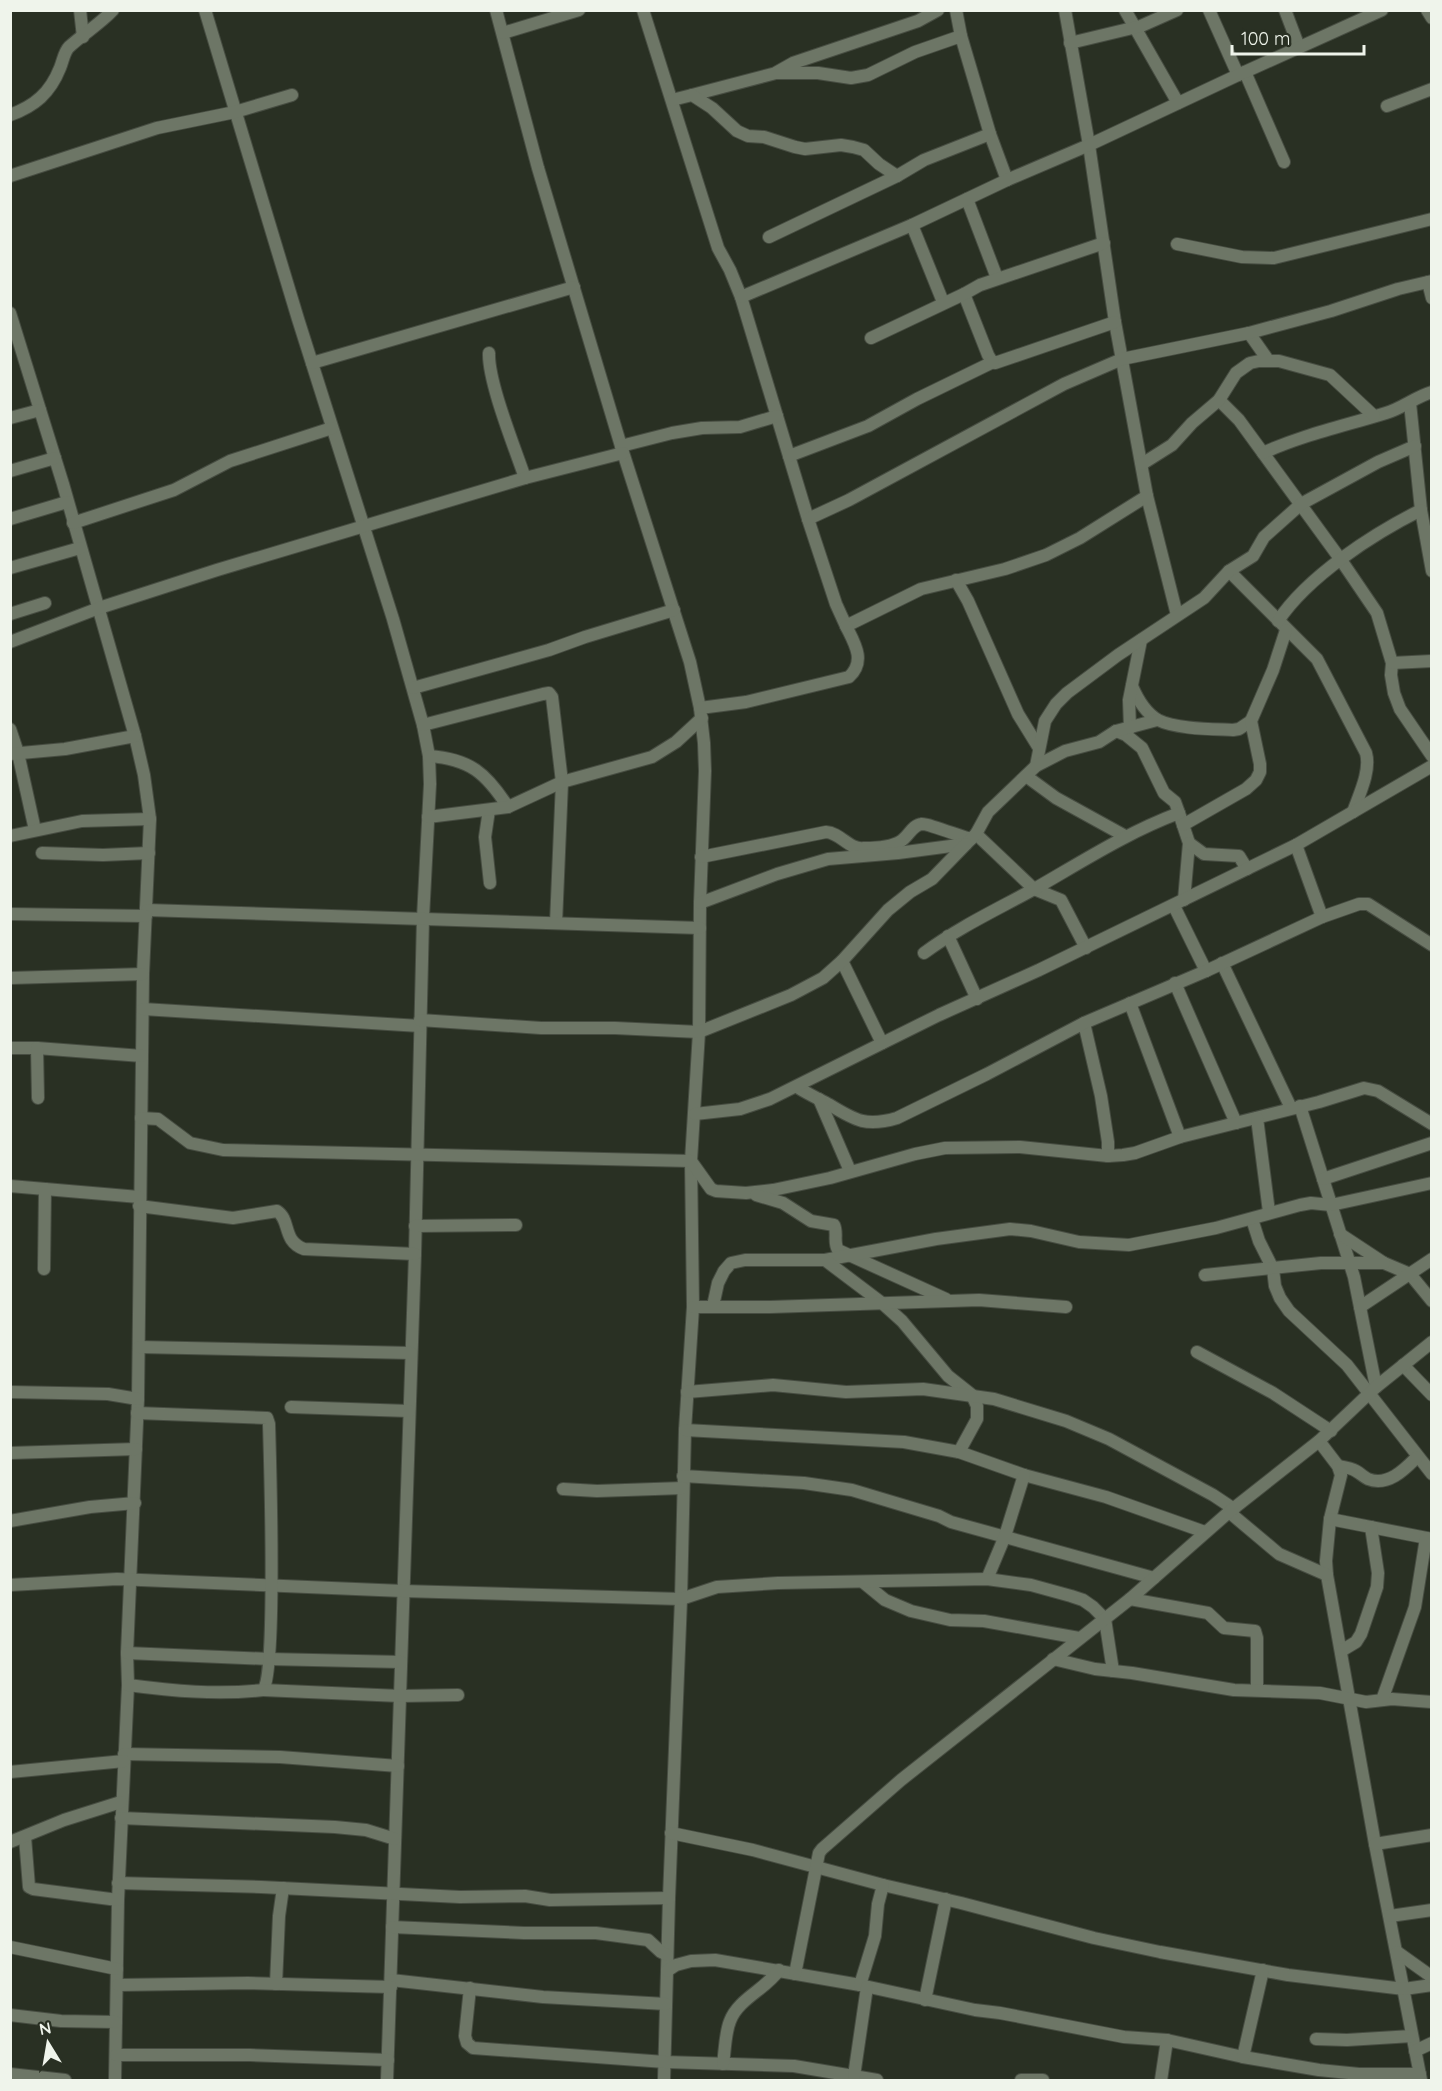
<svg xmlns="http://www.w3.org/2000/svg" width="1442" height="2091" viewBox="0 0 1442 2091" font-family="Quicksand,sans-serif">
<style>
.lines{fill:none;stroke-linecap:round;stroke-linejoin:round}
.minor-casing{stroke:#474d42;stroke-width:14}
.minor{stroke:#6d7666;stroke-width:12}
</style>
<rect width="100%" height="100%" fill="#293023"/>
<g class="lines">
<g class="minor-casing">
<g id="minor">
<path d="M80,10L83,37"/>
<path d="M205,10L298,319L393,619L423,725L429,756L430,784L423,918L415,1254L387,2080"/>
<path d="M496,10L538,168L621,446L690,662L700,708L704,743L705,771L700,903L699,1032L691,1161L693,1307L685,1430L681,1599L669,1898L664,2080"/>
<path d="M643,10L718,248L730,270L741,297L808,519L836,604L846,626L921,589L1005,569L1046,555L1080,538L1147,496"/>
<path d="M956,10L961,36"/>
<path d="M1065,10L1089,145L1115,322L1147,496L1177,615"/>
<path d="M1125,10L1178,103"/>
<path d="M1209,10L1238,75"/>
<path d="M1285,10L1299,47"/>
<path d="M1427,10L1432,18"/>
<path d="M503,33L579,10"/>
<path d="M1070,43L1141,26L1177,10"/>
<path d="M777,72L793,63L918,21L938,10"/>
<path d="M1245,72L1284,162"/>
<path d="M692,95L776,73H818L851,78L868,75L915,52L961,36L990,134L1007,180"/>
<path d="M672,100L692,95L712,108L737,131L748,136L764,137L795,147L805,149L841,145L853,147L864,150L879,164L897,176L924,160L990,134"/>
<path d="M1387,106L1432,89"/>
<path d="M10,115C35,106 50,93 60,68C63,61 64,52 69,47C83,34 100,24 113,10"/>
<path d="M10,176L157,128L235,112L292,95"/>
<path d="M967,199L997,278"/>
<path d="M912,225L943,302"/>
<path d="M769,237L897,176"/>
<path d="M1177,244L1242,257L1274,258L1432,219"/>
<path d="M1428,282L1432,298"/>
<path d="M964,294L988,355L991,360L995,363L1115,322"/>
<path d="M741,297L912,225L1007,180L1089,145L1238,75L1382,10"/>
<path d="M10,313L63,484L135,736L144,775L150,819L143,974L138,1399L127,1653L128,1685L118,1900L115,2080"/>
<path d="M1249,333L1268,360"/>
<path d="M871,338L964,294L980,285L1104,243"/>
<path d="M489,353C488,382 515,448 525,478"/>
<path d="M312,363L574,287"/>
<path d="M1219,400L1239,420L1341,560L1377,613L1392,663L1391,675L1394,693L1400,709L1432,756"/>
<path d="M1410,403L1421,510L1432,571"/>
<path d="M10,418L40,410"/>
<path d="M621,446L672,433L702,428L740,427L777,416"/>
<path d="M1263,453C1302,435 1344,426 1386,413C1403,408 1415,397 1432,392"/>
<path d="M789,456L868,426L917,399L993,362"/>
<path d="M1142,464L1172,445L1192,423L1219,400L1236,373L1250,363L1259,361H1279L1330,375L1374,416"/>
<path d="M10,471L55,458"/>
<path d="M10,519L67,502"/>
<path d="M808,519L849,500L1064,384L1122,359L1249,333L1331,311L1398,289L1432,281"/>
<path d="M73,523L174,490L230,461L332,428"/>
<path d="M10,568L80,548"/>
<path d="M1229,571L1317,659L1366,753C1371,771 1359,795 1353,812"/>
<path d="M956,580L968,601L1018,714L1039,748"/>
<path d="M10,614L45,603"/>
<path d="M1278,621C1308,576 1373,534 1421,510"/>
<path d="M10,642L99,608L217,570L525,478L623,453"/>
<path d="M1392,663L1432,661"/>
<path d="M1132,686C1137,698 1146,713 1158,720C1176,729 1212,729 1233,730L1239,729L1251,721"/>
<path d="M413,688L549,650L585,637L674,610"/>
<path d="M700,708L746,702L849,677C866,661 855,644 846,626"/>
<path d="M423,725L543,694L549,693L552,697L562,782L556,923"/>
<path d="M1130,728L1129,700L1141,640"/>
<path d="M10,729L18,753L35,830"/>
<path d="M1116,731L1126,735L1142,748L1164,793L1175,802L1179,813L1189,843L1184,900"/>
<path d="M10,754L65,749L135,736"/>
<path d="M429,756C470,759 486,773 508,807"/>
<path d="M1036,766L1045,721L1056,704L1067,693L1118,655L1204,598L1229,571L1253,556L1264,537L1301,504L1378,462L1415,446"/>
<path d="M1026,776L1056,798L1125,836"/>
<path d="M489,810L485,837L490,883"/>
<path d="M428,817L508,807L562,782L652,757L676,742L702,718"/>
<path d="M1183,825L1246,789L1256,780L1260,772V764L1251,721L1273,670L1286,630"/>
<path d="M976,834L1034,889L1061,900L1086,948"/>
<path d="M10,836L82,821L150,819"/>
<path d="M1189,843L1204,854L1239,856L1247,869"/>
<path d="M1296,845L1322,917"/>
<path d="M42,853L103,855L149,853"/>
<path d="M701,857L826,832C841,833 849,850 864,848C874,848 892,847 901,841C909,836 912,825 922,824C925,823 963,837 971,839"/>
<path d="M700,903L777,874L828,859L898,853L966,844L976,834L988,812L1036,766L1065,751L1099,742L1116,731L1157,720"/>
<path d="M1174,906L1206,971"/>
<path d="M147,910L700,928"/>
<path d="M10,914L146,916"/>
<path d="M948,936L977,999"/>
<path d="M924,953C959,927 998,909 1036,888C1083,861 1128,832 1179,813"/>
<path d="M842,961L882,1043"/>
<path d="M1222,963L1291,1108"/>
<path d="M10,978L143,974"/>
<path d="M1175,983L1236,1123"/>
<path d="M1130,1003L1180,1137"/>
<path d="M143,1009L420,1026"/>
<path d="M420,1020L541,1028H615L699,1032L791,995L823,978L842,961L888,910L910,892L932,879L966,844"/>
<path d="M1084,1023L1101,1096L1108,1142V1156"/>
<path d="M10,1048H37L142,1056"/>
<path d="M37,1048L38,1098"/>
<path d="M797,1087C808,1094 819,1099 830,1105C856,1121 867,1127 897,1118L987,1074L1084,1023L1206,971L1322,917L1359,904H1368L1432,945"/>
<path d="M819,1099L850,1171"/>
<path d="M1300,1106L1354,1277L1376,1387"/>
<path d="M695,1114L740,1109L770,1099L939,1015L1039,970L1296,845L1432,766"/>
<path d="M141,1118L158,1119L190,1143L223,1150L691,1161L711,1189L716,1191L746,1193L773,1190L830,1178L915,1154L945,1148L1020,1147L1108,1156L1123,1155L1135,1153L1180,1137L1319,1102L1364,1088L1378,1091L1432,1124"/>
<path d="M1257,1118L1269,1212"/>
<path d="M1323,1179L1432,1143"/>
<path d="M10,1186L139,1197"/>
<path d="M756,1195L783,1203L811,1221L834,1225C838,1233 833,1242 838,1250L946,1299"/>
<path d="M139,1206L233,1218L277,1211C291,1220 282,1241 304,1249L415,1254"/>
<path d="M1252,1219L1259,1241L1273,1269L1275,1286L1280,1298L1289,1311L1347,1365L1432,1474"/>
<path d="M415,1226L516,1225"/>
<path d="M1340,1234L1384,1263L1410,1274L1432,1301"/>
<path d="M825,1260L936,1239L1010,1229L1031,1231L1079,1242L1129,1245L1216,1228L1300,1205L1311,1203L1331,1205L1432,1183"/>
<path d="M44,1269L45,1189"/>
<path d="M1205,1275L1321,1263H1384"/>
<path d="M713,1306L718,1283L724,1271L731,1263L745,1260H825L882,1303L902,1321L948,1376L972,1395L977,1406V1419L959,1452"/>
<path d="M693,1307H770L979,1300L1066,1307"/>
<path d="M1360,1307L1432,1259"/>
<path d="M139,1347L411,1353"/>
<path d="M1197,1352L1273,1393L1331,1431"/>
<path d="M1403,1365L1432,1395"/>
<path d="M10,1392L108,1394L138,1399"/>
<path d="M687,1392L773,1385L846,1392L923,1389L994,1399L1066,1421L1109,1439L1213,1495L1234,1509"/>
<path d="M291,1407L409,1411"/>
<path d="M685,1430L904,1442L959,1452L1024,1475L1106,1497L1205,1532"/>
<path d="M1319,1441L1338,1466L1341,1475L1330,1519L1326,1561L1327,1575L1375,1844L1421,2080"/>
<path d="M10,1453L136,1449"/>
<path d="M1338,1466C1344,1467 1351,1468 1356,1471C1361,1474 1364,1477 1368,1479C1388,1487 1405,1469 1417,1457"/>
<path d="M683,1476L804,1483L852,1490L939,1516L951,1522L1154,1578"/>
<path d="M563,1489L597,1491L683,1488"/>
<path d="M1229,1512L1279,1554L1327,1575"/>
<path d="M1330,1519L1432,1539"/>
<path d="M10,1521L90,1507L135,1503"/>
<path d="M987,1579L1005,1536L1024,1475"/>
<path d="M863,1582L885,1600L911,1611L950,1620L984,1621L1079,1638"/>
<path d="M10,1585L117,1579L403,1591L681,1599L717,1587L778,1583L987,1579L1031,1585L1071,1596L1083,1600L1093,1607L1105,1619L1113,1671"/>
<path d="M1130,1599L1208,1613L1224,1628L1255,1631L1257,1638V1690"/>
<path d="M1341,1651L1356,1642L1361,1634L1377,1587L1378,1573L1371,1527"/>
<path d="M127,1653L269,1659L401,1662"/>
<path d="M1053,1659L1095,1669L1132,1673L1234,1690L1320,1693L1366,1702L1392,1699L1432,1702"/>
<path d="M128,1685C173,1691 217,1695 263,1690C277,1674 270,1460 269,1424L267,1418L137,1413"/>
<path d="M263,1690L400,1696L458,1695"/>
<path d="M1382,1700L1415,1607L1426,1538"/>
<path d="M124,1754L280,1757L398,1766"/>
<path d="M10,1772L124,1761"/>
<path d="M121,1818L335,1827L366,1830L395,1839"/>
<path d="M671,1833L753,1850L883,1885L961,1903L1094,1938L1160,1952L1288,1975L1404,1989L1432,1985"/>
<path d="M25,1837L29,1887L33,1889L118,1900"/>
<path d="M10,1842L64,1820L121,1802"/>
<path d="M1375,1844L1432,1835"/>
<path d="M118,1883L261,1887L460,1897L525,1896L550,1900L669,1898"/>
<path d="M1390,1916L1432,1910"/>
<path d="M392,1927L524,1933H596L648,1940L661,1952L667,1955"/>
<path d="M10,1947L117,1969"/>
<path d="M1397,1952L1432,1977"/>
<path d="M667,1971L676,1965L691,1961L715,1960L860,1985L975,2010L1000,2013L1124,2037L1167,2040L1243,2057L1319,2070L1359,2074H1420"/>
<path d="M795,1974L819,1853L822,1849L901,1780L1130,1599L1229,1512L1319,1441L1376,1387L1432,1342"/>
<path d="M391,1980L543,1997L666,2004"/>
<path d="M276,1984L279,1916L283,1888"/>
<path d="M118,1985L248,1983L391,1987"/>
<path d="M860,1985L875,1936L878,1904L883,1885"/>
<path d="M470,1988L465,2036L467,2043L473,2048L665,2062L794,2066L877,2080"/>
<path d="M925,2000L946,1899"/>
<path d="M10,2015L61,2021L116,2022"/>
<path d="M1316,2039L1347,2040L1412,2036"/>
<path d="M1415,2051L1432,2043"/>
<path d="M116,2055H250L388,2060"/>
<path d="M1243,2057L1263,1970"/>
<path d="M723,2064C725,2051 725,2033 730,2021C738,1999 766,1989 779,1970"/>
<path d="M10,2074L65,2080"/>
<path d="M854,2076L867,1987"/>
<path d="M1021,2080H1043"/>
<path d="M1161,2080L1167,2040"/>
</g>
</g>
<use href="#minor" class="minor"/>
</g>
<rect width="1442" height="2091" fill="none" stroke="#eff4eb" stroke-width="24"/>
<g transform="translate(48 2043) rotate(349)" stroke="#293023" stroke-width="4.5" paint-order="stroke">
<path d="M0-4.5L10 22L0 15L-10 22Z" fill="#eff4eb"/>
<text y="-9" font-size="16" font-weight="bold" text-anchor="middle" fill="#eff4eb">N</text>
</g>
<path d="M1232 45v9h132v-9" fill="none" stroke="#eff4eb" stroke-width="3"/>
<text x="1241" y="45" font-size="18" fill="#eff4eb" stroke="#293023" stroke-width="4.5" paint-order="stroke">100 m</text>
</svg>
